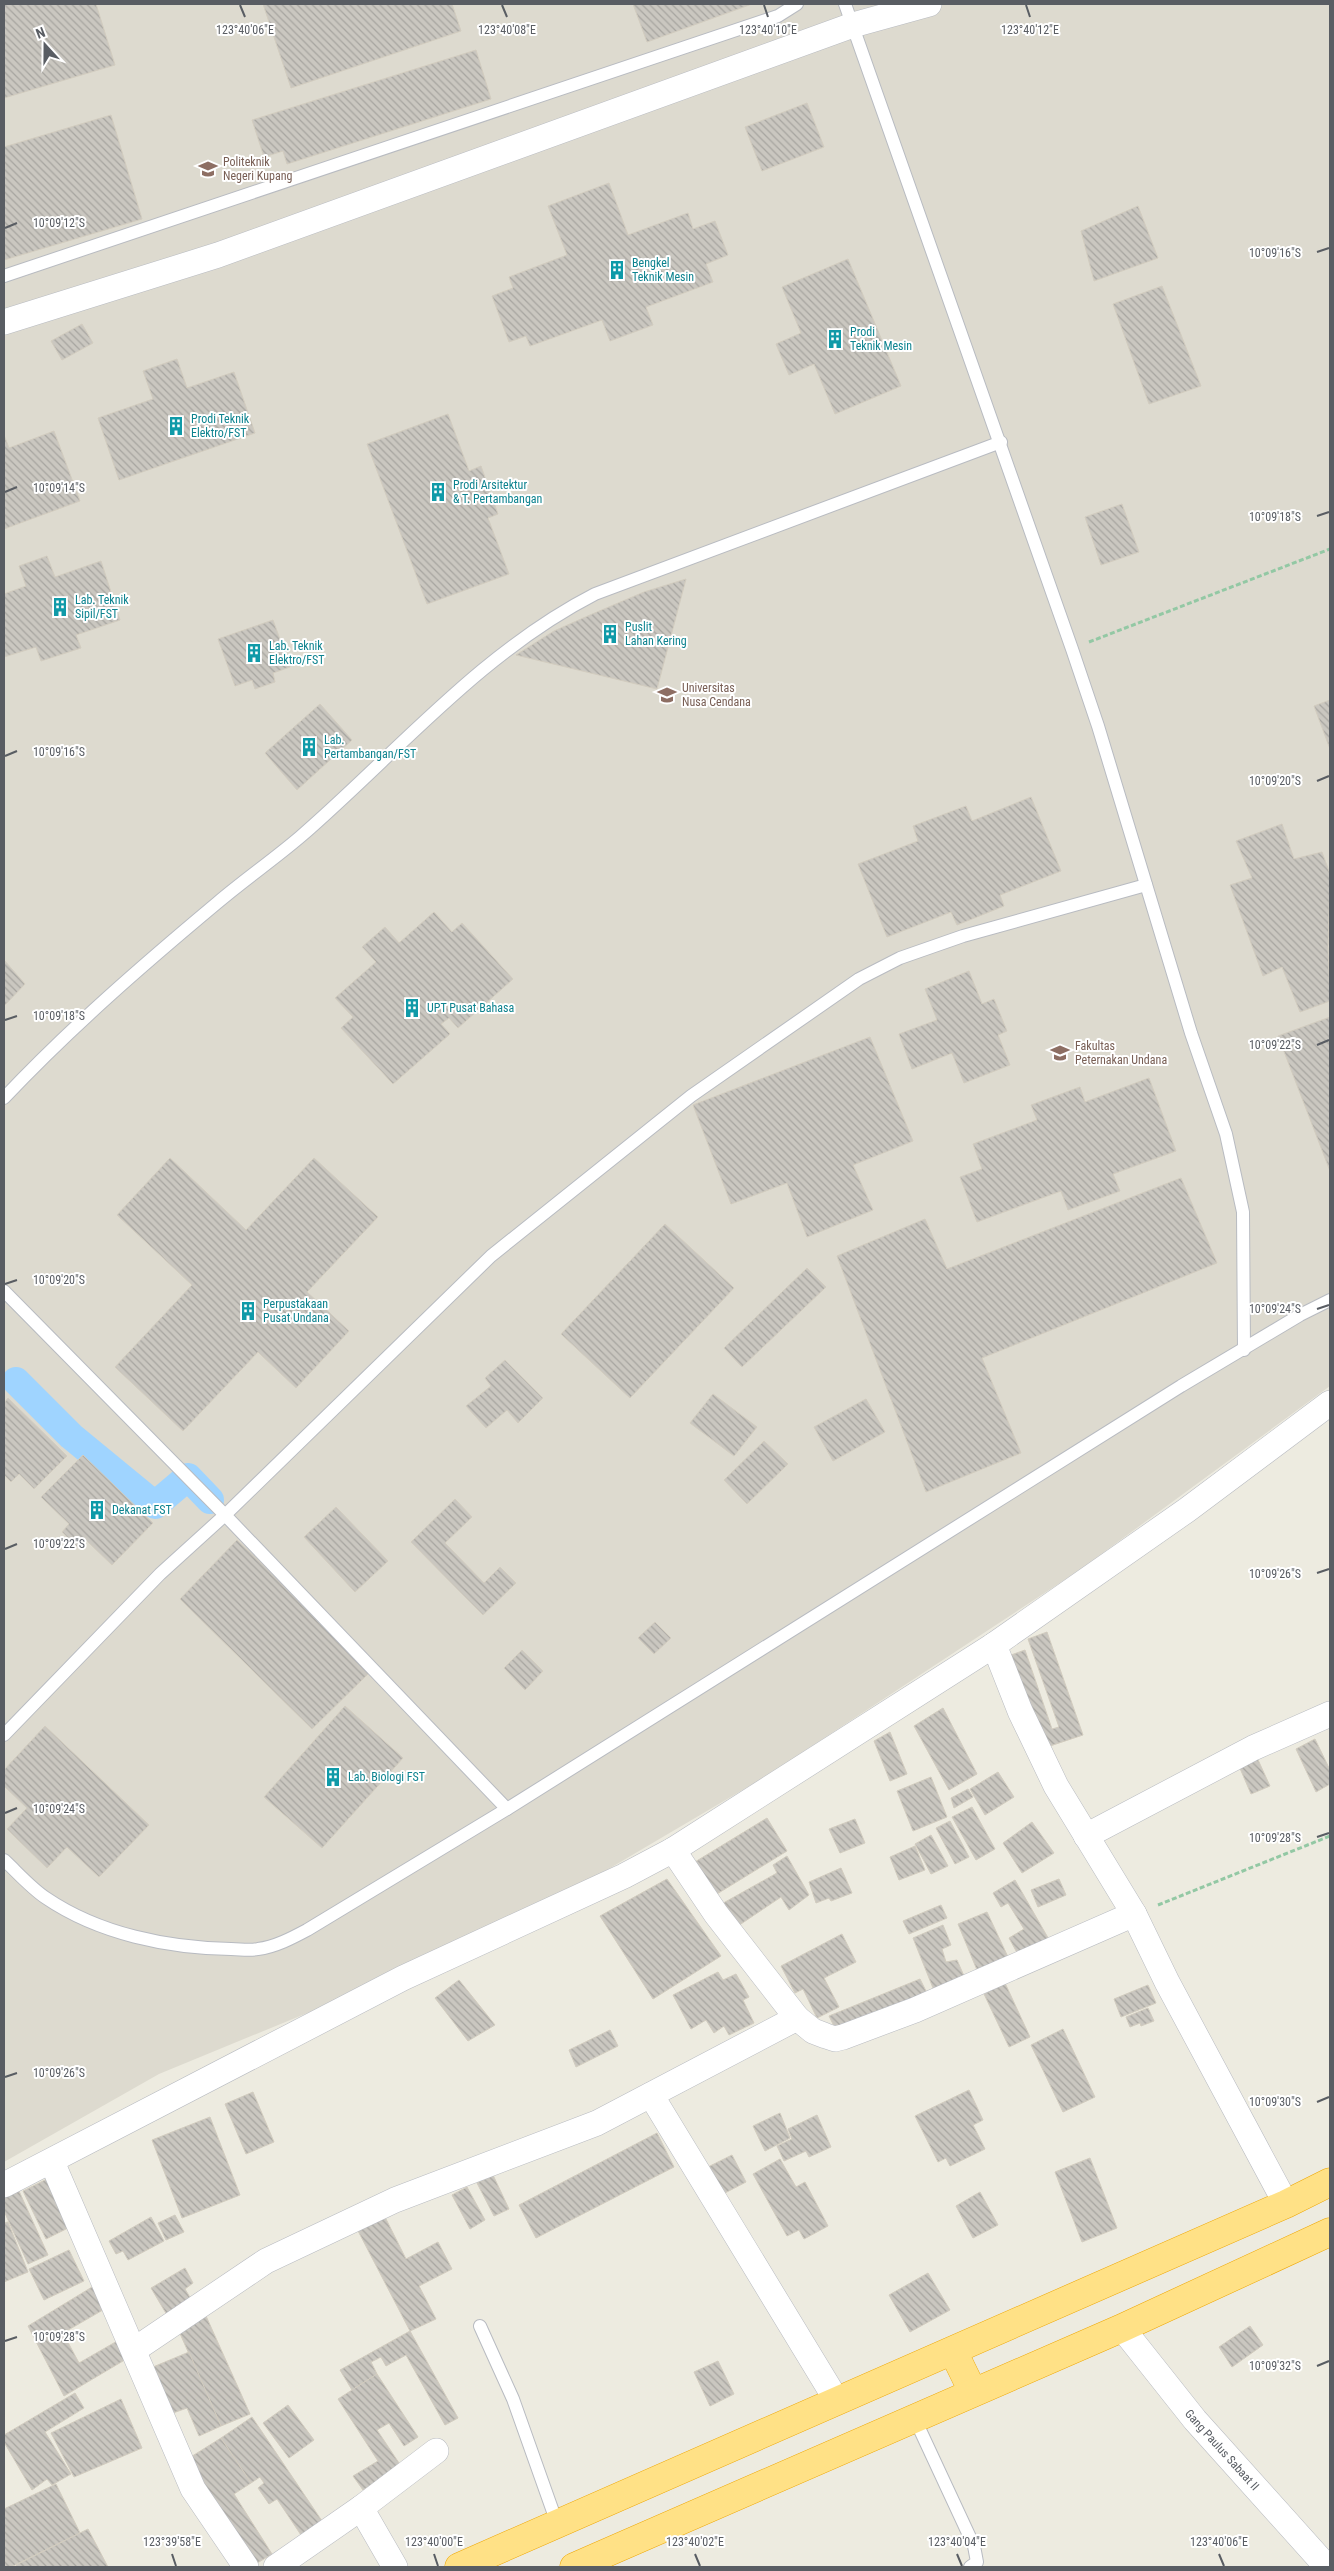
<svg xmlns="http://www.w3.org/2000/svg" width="1334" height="2571" viewBox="0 0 1334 2571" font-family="'Roboto Condensed',sans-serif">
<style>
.education{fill:#dddacf}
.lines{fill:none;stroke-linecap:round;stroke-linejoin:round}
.canal{stroke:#9fd4ff;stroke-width:28}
.building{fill:url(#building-back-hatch);stroke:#d2ccbf}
.lane-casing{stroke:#b8bbc1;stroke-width:14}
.street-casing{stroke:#b8bbc1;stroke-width:26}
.highway-casing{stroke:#eea600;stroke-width:29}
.path{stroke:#93c8a4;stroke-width:3;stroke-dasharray:5 2.5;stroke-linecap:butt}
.lane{stroke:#fff;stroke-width:12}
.street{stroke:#fff;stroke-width:25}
.highway{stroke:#ffe186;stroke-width:28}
.ticks{fill:none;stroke:#595d63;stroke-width:2}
.labels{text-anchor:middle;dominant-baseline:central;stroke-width:4;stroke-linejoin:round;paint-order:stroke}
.education-label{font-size:12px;fill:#785e54;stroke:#fff;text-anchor:start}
.culture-label{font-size:12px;fill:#0d838f;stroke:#fff;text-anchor:start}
.street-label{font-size:12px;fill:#595d63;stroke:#fff}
.ticks-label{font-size:12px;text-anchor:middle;fill:#595d63;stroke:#fff;stroke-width:4;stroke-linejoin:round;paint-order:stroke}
</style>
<defs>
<pattern id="building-back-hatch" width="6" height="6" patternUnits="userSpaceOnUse" patternTransform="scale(1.25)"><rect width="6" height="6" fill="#cac7c0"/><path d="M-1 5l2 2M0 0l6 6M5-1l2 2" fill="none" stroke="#a7a5a0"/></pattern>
</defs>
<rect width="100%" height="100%" fill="#edebe0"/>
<path class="education" d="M4,4H1330V1386L1081,1569L768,1775L510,1927L356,1993L159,2074L4,2162Z"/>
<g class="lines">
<path class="canal" d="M16,1381L71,1436L155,1505L188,1477L210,1500"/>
</g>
<g class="building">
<path d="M4,4H96L115,65L4,98Z"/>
<path d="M263,4H452L461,31L291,88Z"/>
<path d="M633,4H752L647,42Z"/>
<path d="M476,50L491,99L287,164L283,151L264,157L252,120Z"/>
<path d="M807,103L824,147L762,171L745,127Z"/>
<path d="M111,115L142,219L4,260V147Z"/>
<path d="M609,183L628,235L688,213L693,229L715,221L728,255L706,264L713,282L646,307L653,325L610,341L602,320L530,346L526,336L509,342L492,296L513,288L509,277L567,255L548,206Z"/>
<path d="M1138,206L1158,258L1094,281L1081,231Z"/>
<path d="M848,259L901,386L835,414L814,364L789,375L776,344L801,333L782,287Z"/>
<path d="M1162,286L1201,386L1149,404L1113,304Z"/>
<path d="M82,324L93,343L62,360L51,341Z"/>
<path d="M177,359L187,388L234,372L255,433L119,480L98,418L153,399L143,371Z"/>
<path d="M448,414L469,471L481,466L498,514L488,518L509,574L427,604L367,444Z"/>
<path d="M54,431L80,501L4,529V435L9,448Z"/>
<path d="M1122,504L1139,552L1101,565L1085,517Z"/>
<path d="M47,556L55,577L101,561L120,620L76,635L81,648L41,661L36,647L4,657V594L26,586L19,566Z"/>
<path d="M686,579L657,689L516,655L554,631L590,615L644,592Z"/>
<path d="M273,620L290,667L273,673L275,682L255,689L252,680L235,686L218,639Z"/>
<path d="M1330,700V749L1314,706Z"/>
<path d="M320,704L352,740L297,790L265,753Z"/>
<path d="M1031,797L1061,871L1000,895L1004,906L957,925L951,912L887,937L858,864L918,841L913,826L966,806L972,821Z"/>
<path d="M1282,824L1294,859L1322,852L1330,874L1328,948L1330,1001L1300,1012L1282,967L1263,976L1230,885L1252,878L1236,841Z"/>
<path d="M434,912L452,932L462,923L513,979L458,1028L449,1018L441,1024L450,1034L393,1084L341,1028L353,1017L335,998L376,962L362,947L385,927L399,943Z"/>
<path d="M4,960L25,984L4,1006Z"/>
<path d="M969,971L982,1004L994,999L1007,1031L998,1035L1010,1065L964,1083L952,1053L912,1069L899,1034L937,1020L925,989Z"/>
<path d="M1330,1017V1171L1278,1036Z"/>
<path d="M870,1037L913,1141L853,1165L873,1210L807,1237L787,1183L731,1204L693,1105Z"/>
<path d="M1149,1078L1176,1151L1113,1174L1120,1191L1068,1210L1061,1191L977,1222L960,1177L982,1169L973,1144L1037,1120L1031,1105L1080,1087L1085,1102Z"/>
<path d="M170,1158L246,1230L314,1158L378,1217L307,1292L349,1331L296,1388L258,1352L183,1431L115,1367L192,1285L117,1215Z"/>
<path d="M1181,1178L1217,1263L982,1358L1021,1453L926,1492L837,1256L925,1219L947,1269Z"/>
<path d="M665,1224L734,1288L630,1398L561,1334Z"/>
<path d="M807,1268L826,1287L742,1367L724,1348Z"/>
<path d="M505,1360L543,1398L518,1423L507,1410L486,1428L466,1406L491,1386L485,1378Z"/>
<path d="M713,1394L757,1427L734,1456L690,1423Z"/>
<path d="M8,1398L67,1456L34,1489L19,1474L11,1482L4,1475V1403Z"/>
<path d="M866,1399L885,1432L833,1461L814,1427Z"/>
<path d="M764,1441L788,1464L747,1504L724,1480Z"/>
<path d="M83,1455L153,1523L112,1565L85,1539L77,1547L62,1532L69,1524L41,1497Z"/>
<path d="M455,1499L472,1517L445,1543L484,1583L500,1567L516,1583L483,1615L411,1542Z"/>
<path d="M336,1507L388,1561L355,1592L304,1537Z"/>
<path d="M237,1540L373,1669L312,1729L180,1599Z"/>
<path d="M655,1622L671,1638L654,1654L638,1638Z"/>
<path d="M1047,1632L1083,1735L1044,1748L1011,1655L1025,1650L1052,1729L1059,1727L1028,1639Z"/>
<path d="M522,1650L543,1671L525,1690L504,1668Z"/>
<path d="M345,1706L403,1758L322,1848L264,1797Z"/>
<path d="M943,1708L977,1774L949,1790L914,1726Z"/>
<path d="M45,1726L149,1825L99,1877L67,1847L47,1868L7,1829L27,1808L4,1786V1770Z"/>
<path d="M890,1732L907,1774L890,1781L874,1741Z"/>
<path d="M1315,1739L1330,1770V1784L1316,1792L1296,1749Z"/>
<path d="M1254,1751L1270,1786L1251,1794L1236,1759Z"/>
<path d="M998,1772L1014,1797L985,1815L970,1789Z"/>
<path d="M931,1777L947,1817L913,1831L897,1791Z"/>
<path d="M968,1789L973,1797L954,1808L951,1798Z"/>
<path d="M972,1807L995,1849L976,1860L952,1817Z"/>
<path d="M767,1818L787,1851L712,1897L690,1865Z"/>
<path d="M855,1819L865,1843L840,1853L829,1829Z"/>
<path d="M950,1821L969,1857L955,1864L936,1828Z"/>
<path d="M1032,1822L1054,1853L1022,1873L1003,1843Z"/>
<path d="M931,1835L948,1866L931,1874L915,1844Z"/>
<path d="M915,1846L925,1870L899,1880L890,1857Z"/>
<path d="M787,1856L809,1895L789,1910L781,1897L732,1930L718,1906L777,1873L773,1865Z"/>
<path d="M841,1868L852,1893L831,1901L829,1898L816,1903L809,1882Z"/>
<path d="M667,1879L721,1956L653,1999L600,1916Z"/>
<path d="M1059,1879L1066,1895L1038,1907L1031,1890Z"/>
<path d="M1015,1880L1051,1943L1021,1960L1009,1938L1024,1929L1008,1903L1001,1907L993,1893Z"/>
<path d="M941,1905L947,1918L909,1934L903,1921Z"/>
<path d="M987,1912L1008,1957L977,1970L958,1924Z"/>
<path d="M943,1925L951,1945L942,1949L946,1962L957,1960L968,1985L937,1998L913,1938Z"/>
<path d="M842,1934L856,1962L824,1978L839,2007L817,2018L803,1989L795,1993L781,1966Z"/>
<path d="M718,1972L723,1980L736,1974L749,1997L743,2000L754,2023L729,2035L724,2026L714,2033L706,2020L691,2029L673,1995Z"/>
<path d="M920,1979L928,1995L836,2030L829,2016Z"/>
<path d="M459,1980L495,2025L468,2041L435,1998Z"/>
<path d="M1005,1983L1030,2037L1009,2047L984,1994Z"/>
<path d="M1148,1985L1156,2003L1121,2017L1114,1999Z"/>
<path d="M1148,2008L1154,2021L1141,2026L1140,2023L1130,2027L1126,2017Z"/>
<path d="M1063,2029L1095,2097L1063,2112L1031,2045Z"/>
<path d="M610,2030L618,2046L576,2067L569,2050Z"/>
<path d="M969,2090L983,2120L973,2125L985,2149L950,2166L946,2158L938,2162L915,2116Z"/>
<path d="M253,2092L274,2142L246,2154L225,2104Z"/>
<path d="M780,2113L790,2138L765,2151L753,2126Z"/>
<path d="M817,2115L831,2147L809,2157L806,2151L784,2161L777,2146L792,2139L788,2129Z"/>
<path d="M210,2117L240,2195L182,2218L152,2140Z"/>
<path d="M657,2133L674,2167L536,2238L519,2205Z"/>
<path d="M732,2155L746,2182L723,2194L708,2167Z"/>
<path d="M1090,2158L1117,2228L1082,2242L1055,2172Z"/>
<path d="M780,2159L796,2187L805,2182L828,2226L804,2239L799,2230L787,2236L753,2174Z"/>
<path d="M493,2175L509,2209L494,2216L477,2183Z"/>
<path d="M49,2178L72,2226L46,2239L23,2191Z"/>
<path d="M467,2187L485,2220L470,2229L452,2195Z"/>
<path d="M19,2191L48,2255L28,2264L4,2211V2197Z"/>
<path d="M980,2192L998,2225L973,2238L956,2206Z"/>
<path d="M383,2213L406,2259L438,2242L452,2269L419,2286L436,2319L410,2331L356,2227Z"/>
<path d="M175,2215L184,2232L166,2240L158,2223Z"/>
<path d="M151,2217L164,2241L128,2260L123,2251L116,2254L109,2241Z"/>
<path d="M8,2222L28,2272L4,2282V2223Z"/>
<path d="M69,2250L84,2281L44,2300L29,2269Z"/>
<path d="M185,2268L193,2283L185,2289L191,2299L167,2315L151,2288Z"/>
<path d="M928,2273L950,2310L910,2332L889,2295Z"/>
<path d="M97,2284L108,2307L63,2333L79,2363L119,2340L128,2358L64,2396L28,2326Z"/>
<path d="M206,2316L250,2414L221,2426L178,2329Z"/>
<path d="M1250,2326L1263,2345L1232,2367L1219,2347Z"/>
<path d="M410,2331L458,2418L445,2425L406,2355L386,2366L381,2357L371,2362L377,2374L352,2390L340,2370Z"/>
<path d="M189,2352L221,2426L199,2436L187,2408L173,2413L153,2367Z"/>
<path d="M718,2361L734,2394L710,2406L694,2372Z"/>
<path d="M377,2374L418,2437L404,2446L389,2423L377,2430L401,2466L363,2490L353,2476L378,2461L338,2399Z"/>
<path d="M75,2393L84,2408L45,2432L71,2474L52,2485L47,2479L32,2490L4,2442V2435Z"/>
<path d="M121,2399L142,2448L74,2477L51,2433Z"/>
<path d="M288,2405L314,2440L289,2458L263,2423Z"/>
<path d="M252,2417L322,2521L301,2535L277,2499L269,2504L258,2488L264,2483L260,2477L251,2483L221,2438Z"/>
<path d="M221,2438L251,2483L234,2494L272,2554L254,2565L186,2460Z"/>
<path d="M56,2484L80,2533L11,2567H4V2509Z"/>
<path d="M88,2529L108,2567H17L16,2565Z"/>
</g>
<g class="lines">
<g class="lane-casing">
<g id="lane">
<path d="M845,4L1072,649L1098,726L1191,1033L1226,1134L1243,1212L1244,1350"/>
<path d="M4,276L778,16L797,4"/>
<path d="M4,1098C70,1028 144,964 217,903C244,880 273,860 300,837C396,754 480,653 595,594L1001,442"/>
<path d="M4,1291L225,1515L507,1809"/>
<path d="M4,1735L160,1574L225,1515L491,1256L691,1096L859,979L900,958L963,936L1146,885"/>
<path d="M4,1860C17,1872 31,1888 46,1898C99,1934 168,1948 231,1949C240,1949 249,1951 258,1949C275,1947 292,1938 307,1930L507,1809L1181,1386L1300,1315L1330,1300"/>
<path d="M480,2326L513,2399L557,2523"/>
<path d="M914,2417L974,2546L977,2562L970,2567"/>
</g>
</g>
<g class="street-casing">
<g id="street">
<path d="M4,322L218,255L853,25L929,4"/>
<path d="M994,1645L1020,1711L1056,1786L1134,1914L1167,1982L1286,2204"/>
<path d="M1086,1836L1253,1748L1330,1714"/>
<path d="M673,1850L716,1914L797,2018L813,2031L826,2036L835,2039L843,2037L915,2010L1134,1914"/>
<path d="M651,2095L837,2401"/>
<path d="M52,2162L193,2489L246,2567"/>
<path d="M4,2185L403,1978L624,1876L673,1850L994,1645L1187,1510L1330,1403"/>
<path d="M1122,2328L1195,2420L1327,2567"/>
<path d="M134,2350L266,2261L395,2200L597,2123L797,2018"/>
<path d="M361,2508L395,2567"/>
<path d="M276,2567L361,2508L436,2451"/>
</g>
</g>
<g class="highway-casing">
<g id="highway">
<path d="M953,2351L973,2392"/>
<path d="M459,2567L1286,2204L1330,2182"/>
<path d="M574,2567L1122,2328L1330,2232"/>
</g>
</g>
<g class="path">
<path d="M1089,642L1330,549"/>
<path d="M1158,1905L1330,1836"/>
</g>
<use href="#lane" class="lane"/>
<use href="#street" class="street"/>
<use href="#highway" class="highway"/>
</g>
<path class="ticks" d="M240,5L245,17M502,5L507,17M764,5L768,17M1026,5L1030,17M5,228L17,223M1317,252L1329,248M5,492L17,487M1317,516L1329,512M5,756L17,751M1317,781L1329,776M5,1020L17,1016M1317,1045L1329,1040M5,1284L17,1280M1317,1309L1329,1305M5,1549L17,1544M1317,1573L1329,1569M5,1813L17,1808M1317,1837L1329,1833M5,2077L17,2073M1317,2102L1329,2097M5,2341L17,2337M1317,2366L1329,2361M172,2554L176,2566M434,2554L438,2566M695,2554L700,2566M957,2554L962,2566M1219,2554L1224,2566"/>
<defs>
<g id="university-bare" transform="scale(1.5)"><path d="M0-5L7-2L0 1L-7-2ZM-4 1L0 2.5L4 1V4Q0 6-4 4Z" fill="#8d6e63" stroke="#fff" stroke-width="2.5" paint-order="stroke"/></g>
<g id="building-bare" transform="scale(1.5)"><path d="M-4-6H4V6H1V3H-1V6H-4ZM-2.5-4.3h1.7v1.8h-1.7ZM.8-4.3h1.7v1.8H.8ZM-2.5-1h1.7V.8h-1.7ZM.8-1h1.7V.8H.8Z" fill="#0f9aa8" stroke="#fff" stroke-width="2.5" paint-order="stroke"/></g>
</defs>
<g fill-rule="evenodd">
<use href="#university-bare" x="208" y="169"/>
<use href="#building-bare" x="617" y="270"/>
<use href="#building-bare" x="835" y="339"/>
<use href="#building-bare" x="176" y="426"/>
<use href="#building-bare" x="438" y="492"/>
<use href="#building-bare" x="60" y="607"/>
<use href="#building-bare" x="610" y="634"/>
<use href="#building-bare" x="254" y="653"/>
<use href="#university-bare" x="667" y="695"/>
<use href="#building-bare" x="309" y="747"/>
<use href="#building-bare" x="412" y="1008"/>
<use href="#university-bare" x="1060" y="1053"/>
<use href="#building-bare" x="248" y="1311"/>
<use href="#building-bare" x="97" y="1510"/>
<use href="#building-bare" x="333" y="1777"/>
</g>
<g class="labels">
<g class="education-label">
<text x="223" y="162">Politeknik<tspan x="223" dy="14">Negeri Kupang</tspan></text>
<text x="682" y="688">Universitas<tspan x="682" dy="14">Nusa Cendana</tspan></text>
<text x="1075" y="1046">Fakultas<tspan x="1075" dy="14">Peternakan Undana</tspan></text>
</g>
<g class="culture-label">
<text x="632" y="263">Bengkel<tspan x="632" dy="14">Teknik Mesin</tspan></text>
<text x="850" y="332">Prodi<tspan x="850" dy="14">Teknik Mesin</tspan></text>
<text x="191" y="419">Prodi Teknik<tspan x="191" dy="14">Elektro/FST</tspan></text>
<text x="453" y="485">Prodi Arsitektur<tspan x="453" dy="14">&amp; T. Pertambangan</tspan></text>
<text x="75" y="600">Lab. Teknik<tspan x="75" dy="14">Sipil/FST</tspan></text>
<text x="625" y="627">Puslit<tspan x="625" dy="14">Lahan Kering</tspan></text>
<text x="269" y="646">Lab. Teknik<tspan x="269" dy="14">Elektro/FST</tspan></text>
<text x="324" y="740">Lab.<tspan x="324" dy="14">Pertambangan/FST</tspan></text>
<text x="427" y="1008">UPT Pusat Bahasa</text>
<text x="263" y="1304">Perpustakaan<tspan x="263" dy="14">Pusat Undana</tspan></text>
<text x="112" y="1510">Dekanat FST</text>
<text x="348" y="1777">Lab. Biologi FST</text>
</g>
<g class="street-label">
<text transform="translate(1222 2450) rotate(48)">Gang Paulus Sabaat II</text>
</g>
</g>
<g class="ticks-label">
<text x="245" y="34">123°40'06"E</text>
<text x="507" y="34">123°40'08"E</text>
<text x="768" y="34">123°40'10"E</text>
<text x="1030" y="34">123°40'12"E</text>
<text x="59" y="227">10°09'12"S</text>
<text x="1275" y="257">10°09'16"S</text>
<text x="59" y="492">10°09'14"S</text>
<text x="1275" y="521">10°09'18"S</text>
<text x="59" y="756">10°09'16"S</text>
<text x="1275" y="785">10°09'20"S</text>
<text x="59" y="1020">10°09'18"S</text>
<text x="1275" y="1049">10°09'22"S</text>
<text x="59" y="1284">10°09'20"S</text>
<text x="1275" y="1313">10°09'24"S</text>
<text x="59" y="1548">10°09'22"S</text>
<text x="1275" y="1578">10°09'26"S</text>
<text x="59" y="1813">10°09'24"S</text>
<text x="1275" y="1842">10°09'28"S</text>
<text x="59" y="2077">10°09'26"S</text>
<text x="1275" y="2106">10°09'30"S</text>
<text x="59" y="2341">10°09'28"S</text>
<text x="1275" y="2370">10°09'32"S</text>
<text x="172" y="2546">123°39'58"E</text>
<text x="434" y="2546">123°40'00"E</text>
<text x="695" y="2546">123°40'02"E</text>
<text x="957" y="2546">123°40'04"E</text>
<text x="1219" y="2546">123°40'06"E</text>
</g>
<rect width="1334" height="2571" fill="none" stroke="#595d63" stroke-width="10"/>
<g transform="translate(45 45) rotate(339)" stroke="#ffffff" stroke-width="4" paint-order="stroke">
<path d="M0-4L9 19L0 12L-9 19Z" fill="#595d63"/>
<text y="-8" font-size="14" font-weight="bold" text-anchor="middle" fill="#595d63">N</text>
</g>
</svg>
